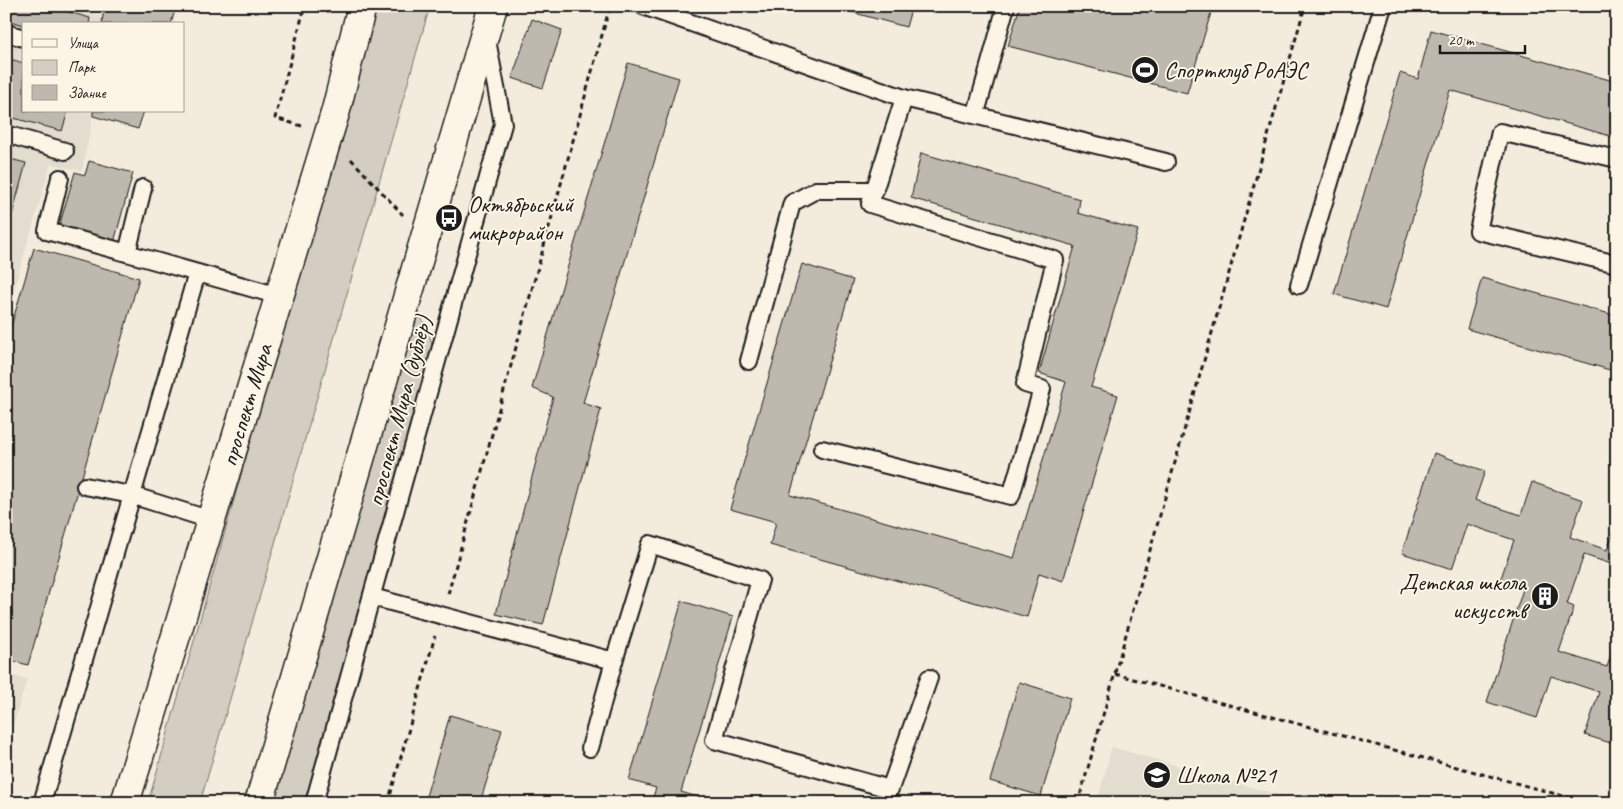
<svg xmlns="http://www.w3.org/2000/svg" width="1623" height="809" viewBox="0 0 1623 809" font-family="Caveat,sans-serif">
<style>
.built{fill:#e3ddcf}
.green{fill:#d3cec1;stroke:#78756e}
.building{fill:#beb9ae;stroke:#1c1c1c}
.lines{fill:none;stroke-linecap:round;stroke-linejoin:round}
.service-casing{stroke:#1c1c1c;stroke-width:20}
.secondary-casing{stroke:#1c1c1c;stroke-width:31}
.path{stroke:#1c1c1c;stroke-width:3;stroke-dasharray:5 4;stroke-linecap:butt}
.service{stroke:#fcf5e5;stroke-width:16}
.secondary{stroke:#fcf5e5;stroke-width:28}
.labels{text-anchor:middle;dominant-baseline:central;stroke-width:4;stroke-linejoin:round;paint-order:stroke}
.poi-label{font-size:24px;fill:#1c1c1c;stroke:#fcf5e5;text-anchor:start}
.street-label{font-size:24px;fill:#1c1c1c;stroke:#fcf5e5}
</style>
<rect width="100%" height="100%" fill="#f3ecdd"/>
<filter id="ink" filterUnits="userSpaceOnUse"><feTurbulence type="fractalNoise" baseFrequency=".02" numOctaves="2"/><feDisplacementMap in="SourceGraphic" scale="10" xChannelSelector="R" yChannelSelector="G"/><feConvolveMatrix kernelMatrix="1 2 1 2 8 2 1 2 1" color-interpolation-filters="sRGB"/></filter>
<g filter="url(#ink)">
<g class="built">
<path d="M6,6H66L111,19L110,24H24V111H94L82,171L51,164L6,316Z"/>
<path d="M6,674L27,679L6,750Z"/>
<path d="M1112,747L1306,803H1097Z"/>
</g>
<g class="green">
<path d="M374,6H430L200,803H148Z"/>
<path d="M412,295L435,350L309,803H264Z"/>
</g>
<g class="building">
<path d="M6,6H48L90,18L89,24L24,25L6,20Z"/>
<path d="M104,6H176L171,24H102Z"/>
<path d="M829,6H912L906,27Z"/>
<path d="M1020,6H1213L1187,93L1008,46Z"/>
<path d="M532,19L562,30L543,88L512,78Z"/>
<path d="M1431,30L1617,82V138L1450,90L1386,309L1334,294L1400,73L1418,79Z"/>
<path d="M6,58L24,63V111H68L62,131L6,116Z"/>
<path d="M628,63L679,78L583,403L601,409L543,625L496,614L553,397L532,388Z"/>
<path d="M93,111H144L138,129L93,116Z"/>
<path d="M921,153L1080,199L1078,213L1138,230L1091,387L1118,395L1063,581L1039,573L1027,617L770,545L776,522L730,509L802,264L853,280L790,495L1014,558L1066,382L1039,373L1075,246L911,198Z"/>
<path d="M6,158L26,163L12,215L6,214Z"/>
<path d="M89,161L133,173L113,246L58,230L75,172L85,175Z"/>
<path d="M34,248L139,278L28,665L6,659V344Z"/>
<path d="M1482,278L1617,316V372L1467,329Z"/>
<path d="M1434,453L1485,471L1475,500L1521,515L1532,482L1583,500L1570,537L1607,550L1617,522V566L1584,555L1567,604L1574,607L1559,652L1607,667L1617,636V745L1585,735L1599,692L1551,676L1537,718L1487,702L1523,589L1500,581L1514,540L1467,524L1452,569L1402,553Z"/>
<path d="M682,601L733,617L681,792L718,803H651L656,788L629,780Z"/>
<path d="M1019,682L1070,698L1041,796L990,781Z"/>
<path d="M450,715L502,730L480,803H424Z"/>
</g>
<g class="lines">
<g class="service-casing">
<g id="service">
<path d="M643,6L904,98L1166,162"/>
<path d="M6,33L24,38"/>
<path d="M976,113L1006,6"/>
<path d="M6,134L65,151"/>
<path d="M1617,159L1500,132L1478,231L1617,264"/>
<path d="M60,178L47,231L127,253"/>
<path d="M143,188L127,253L279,296"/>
<path d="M1299,285L1383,6"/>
<path d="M749,361L792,203L816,190H875"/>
<path d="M822,449L1011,496L1042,389L1025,384L1055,260L870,204L904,98"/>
<path d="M85,486L131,495L211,520"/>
<path d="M372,597L614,661L650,544L760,580L714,740L890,789L929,678"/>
<path d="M590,748L614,661"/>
<path d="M42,803L197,273"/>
<path d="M314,803L503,124L487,40"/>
</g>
</g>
<g class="secondary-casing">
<g id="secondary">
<path id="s1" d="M125,803L336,110L362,6"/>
<path d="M259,803L493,6"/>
</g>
</g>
<g class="path">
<path d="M302,126L275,118L305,6"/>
<path d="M351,159L403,215"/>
<path d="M448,594L610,6"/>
<path d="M1115,674L1589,803"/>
<path d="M388,803L435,636"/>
<path d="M1078,803L1305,6"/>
</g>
<use href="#service" class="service"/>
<use href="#secondary" class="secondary"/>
</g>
</g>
<defs>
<g id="stadium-disc" transform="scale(1.4375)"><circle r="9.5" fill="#1c1c1c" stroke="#fcf5e5"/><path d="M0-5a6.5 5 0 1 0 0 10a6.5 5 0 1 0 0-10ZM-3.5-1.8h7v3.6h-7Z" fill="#fff"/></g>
<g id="bus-disc" transform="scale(1.4375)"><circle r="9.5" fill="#1c1c1c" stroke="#fcf5e5"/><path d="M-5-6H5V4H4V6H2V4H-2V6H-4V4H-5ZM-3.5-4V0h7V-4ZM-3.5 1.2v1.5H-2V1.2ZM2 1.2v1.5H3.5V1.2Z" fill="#fff"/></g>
<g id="building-disc" transform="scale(1.4375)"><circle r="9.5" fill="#1c1c1c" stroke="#fcf5e5"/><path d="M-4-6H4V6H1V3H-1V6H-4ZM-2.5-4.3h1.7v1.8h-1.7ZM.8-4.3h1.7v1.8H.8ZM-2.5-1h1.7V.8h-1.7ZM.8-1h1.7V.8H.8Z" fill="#fff"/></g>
<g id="school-disc" transform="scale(1.4375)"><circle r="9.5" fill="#1c1c1c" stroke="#fcf5e5"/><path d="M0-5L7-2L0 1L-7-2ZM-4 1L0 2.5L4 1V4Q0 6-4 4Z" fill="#fff"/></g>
</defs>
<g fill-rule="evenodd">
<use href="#stadium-disc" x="1145" y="70"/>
<use href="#bus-disc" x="449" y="218"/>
<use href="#building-disc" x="1545" y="596"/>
<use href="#school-disc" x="1157" y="775"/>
</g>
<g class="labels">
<g class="poi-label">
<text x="1164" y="70">Спортклуб РоАЭС</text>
<text x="468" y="204">Октябрьский<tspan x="468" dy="28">микрорайон</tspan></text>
<text x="1526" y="582" text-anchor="end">Детская школа<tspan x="1526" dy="28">искусств</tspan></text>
<text x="1176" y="775">Школа №21</text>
</g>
<g class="street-label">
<text stroke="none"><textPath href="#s1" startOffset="416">проспект Мира</textPath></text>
<text transform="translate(399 411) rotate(-75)">проспект Мира (дублёр)</text>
</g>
</g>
<rect width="1623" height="809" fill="none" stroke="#fcf5e5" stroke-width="25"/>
<rect x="12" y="12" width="1598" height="784" fill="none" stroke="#1c1c1c" stroke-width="2" filter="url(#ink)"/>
<rect x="22" y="22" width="162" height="90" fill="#fcf5e5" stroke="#a29e95"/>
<rect x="32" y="39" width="25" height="8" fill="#fcf5e5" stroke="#a29e95"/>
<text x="68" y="48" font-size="15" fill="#1c1c1c">Улица</text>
<rect x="32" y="60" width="25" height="15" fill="#d3cec1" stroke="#a29e95"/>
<text x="68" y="72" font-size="15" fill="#1c1c1c">Парк</text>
<rect x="32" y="85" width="25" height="15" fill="#beb9ae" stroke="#a29e95"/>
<text x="68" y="98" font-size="15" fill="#1c1c1c">Здание</text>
<path d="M1440 45v8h85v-8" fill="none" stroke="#1c1c1c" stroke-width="2.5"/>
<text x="1448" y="45" font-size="15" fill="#1c1c1c" stroke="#fcf5e5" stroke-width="4" paint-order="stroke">20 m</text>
</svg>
